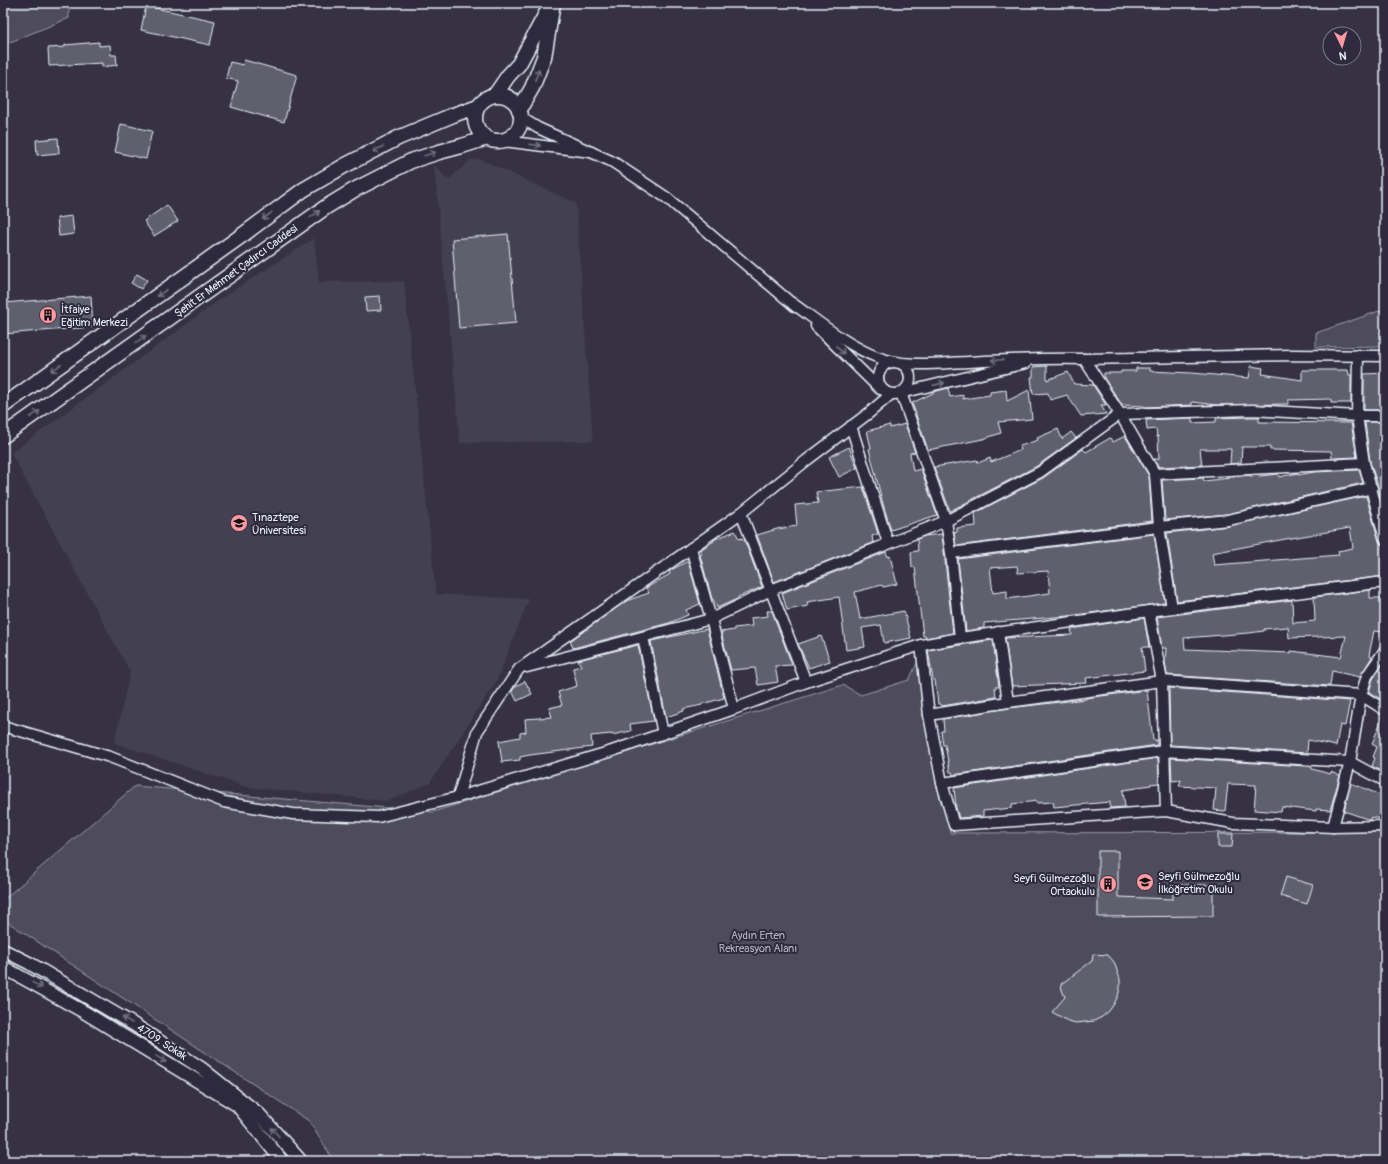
<svg xmlns="http://www.w3.org/2000/svg" width="1388" height="1164" viewBox="0 0 1388 1164" font-family="Pangolin,sans-serif">
<style>
.built{fill:#433f51}
.green{fill:#4d4b5c;stroke:#9a9eaa}
.building{fill:#605e6e;stroke:#e8f1f8;fill-rule:evenodd}
.lines{fill:none;stroke-linecap:round;stroke-linejoin:round}
.minor-casing{stroke:#e8f1f8;stroke-width:13}
.tertiary-casing{stroke:#e8f1f8;stroke-width:15}
.secondary-casing{stroke:#e8f1f8;stroke-width:17}
.minor{stroke:#2f2a3d;stroke-width:10}
.tertiary{stroke:#2f2a3d;stroke-width:12}
.secondary{stroke:#2f2a3d;stroke-width:14}
.oneway{stroke:#70707e}
.labels{text-anchor:middle;dominant-baseline:central;stroke-width:4;stroke-linejoin:round;paint-order:stroke}
.street-label{font-size:11px;fill:#e8f1f8;stroke:#2f2a3d}
.poi-label{font-size:11px;fill:#e8f1f8;stroke:#2f2a3d;text-anchor:start}
.park-label{font-size:11px;fill:#b2b7c1;stroke:#2f2a3d}
</style>
<rect width="100%" height="100%" fill="#363244"/>
<filter id="ink" filterUnits="userSpaceOnUse"><feTurbulence type="fractalNoise" baseFrequency=".025" numOctaves="2"/><feDisplacementMap in="SourceGraphic" scale="8" xChannelSelector="R" yChannelSelector="G"/><feConvolveMatrix kernelMatrix="1 2 1 2 8 2 1 2 1" color-interpolation-filters="sRGB"/></filter>
<g filter="url(#ink)">
<g class="built">
<path d="M480,159L576,203L593,441L460,443L434,165L448,180L471,160Z"/>
<path d="M314,238L319,282L404,281L436,594L529,599L497,680L430,783L388,801L247,787L114,743L130,672L11,453L222,298Z"/>
</g>
<g class="green">
<path d="M3,3H69V18L3,45Z"/>
<path d="M1385,309V346L1316,347V333Z"/>
<path d="M918,661L950,833L1385,832V1161H334L309,1121L3,919V900L135,786L433,812L843,685L861,695L909,680Z"/>
</g>
<g class="building">
<path d="M146,6L215,21L210,45L141,30Z"/>
<path d="M99,42V46L110,45L111,55H116L117,65L102,67V63L49,66L48,48L65,47V45Z"/>
<path d="M244,60L297,75L284,122L231,107L238,81L226,78L230,62L243,65Z"/>
<path d="M121,124L152,131L146,159L115,152Z"/>
<path d="M58,138L59,153L37,155L36,140Z"/>
<path d="M167,205L178,221L154,236L144,221Z"/>
<path d="M72,216L74,234L59,236L57,218Z"/>
<path d="M508,234L516,323L459,328L452,239Z"/>
<path d="M137,274L147,280L141,289L131,283Z"/>
<path d="M91,296L93,327L3,334V303Z"/>
<path d="M380,296L381,310L366,311L365,297Z"/>
<path d="M1047,366V380L1068,372L1074,384L1093,385L1106,405H1101L1106,414L1081,416L1067,395L1050,400L1048,393L1033,394L1031,377H1033V367Z"/>
<path d="M1251,366L1263,368L1262,374L1302,380V370H1348L1349,375H1351V403H1331V399L1288,400V404L1217,405L1192,402V405L1145,407L1144,406L1122,405L1104,378V373H1121V371H1136V368H1150V371L1192,373L1249,378Z"/>
<path d="M1385,373V407H1381V410H1364V374Z"/>
<path d="M948,388L950,397L963,395V399L990,395V392L1006,390L1007,401L1029,390L1032,419L998,422L1001,433L983,439L928,450L916,415V414L912,403L937,391Z"/>
<path d="M1253,417H1259V422L1351,423L1357,457L1332,458L1331,451L1270,450V447H1242L1241,463L1230,464L1231,449H1200L1202,465L1159,467L1154,459H1159L1158,436L1157,437L1156,429L1147,430L1146,420L1192,418V423L1216,422V418Z"/>
<path d="M1365,422H1382V427H1385V515L1378,486L1370,462Z"/>
<path d="M905,424L915,452L910,453L913,471L921,469L937,515L891,530L883,504L869,449L871,448L867,431L890,425V428Z"/>
<path d="M1058,429L1062,439L1071,432L1076,438L1037,466L950,511L934,467L977,460L978,463L990,458L991,462L1021,450L1020,446L1038,440L1037,438Z"/>
<path d="M1125,436L1149,476L1152,521L956,546L954,533L957,532V528L976,526L975,513L1043,478L1083,449L1086,452L1110,438L1113,442Z"/>
<path d="M849,447L857,468L839,477L829,457Z"/>
<path d="M1359,470L1363,483L1227,514L1165,520L1162,480L1203,478L1204,481L1230,478V477L1251,475V477L1278,474L1279,477L1298,473V475L1314,472Z"/>
<path d="M863,487L878,534L872,536L873,542H875L774,582L757,535L777,529L797,526L795,505L818,503L816,492Z"/>
<path d="M1366,496L1379,541L1381,544L1385,545V576L1177,601L1167,533L1229,526ZM1350,528L1353,548L1338,551L1339,555L1214,565L1212,553L1280,540Z"/>
<path d="M735,531L739,539L742,538L743,540L744,539L762,587L738,597L739,598L717,608L713,599H712L700,555L702,554L700,550L714,541L713,540Z"/>
<path d="M942,534L953,633L926,638V636H923L915,567H912L911,552L918,551L917,539L925,536Z"/>
<path d="M1154,534L1165,603L1068,616L984,623V628L966,631L958,559ZM1017,566L1018,573L1048,571L1050,593L1007,599V591L993,593L990,568Z"/>
<path d="M886,552L888,557L890,556L897,584L883,587L882,585L855,592L860,619L904,611L911,638L884,643L881,625L862,628L865,647L846,650L839,597L807,602L808,606L787,610L782,593Z"/>
<path d="M688,561L700,604L686,610L688,615L669,623L573,648L570,641L626,601L649,593L646,588L670,574L669,571L671,570Z"/>
<path d="M1370,590V598H1385V627L1383,632L1374,631L1369,655L1372,657L1360,677L1332,671L1330,686L1167,675L1165,662L1166,648H1162L1157,617L1292,600L1293,623L1315,621L1314,597ZM1288,627L1289,638L1346,636L1341,657L1291,651V653L1185,649L1184,638L1249,633L1264,631V629Z"/>
<path d="M767,611H772L792,665L775,666L778,682L758,685L755,668L731,670L721,632L734,630V628L752,626L751,618L768,616Z"/>
<path d="M1144,618L1149,647H1142L1145,671L1086,678L1087,683L1012,686L1005,638L1072,635L1071,629Z"/>
<path d="M707,629L724,698L702,704V705L683,709L684,711L666,717L651,641Z"/>
<path d="M821,636L830,661L809,668L798,644Z"/>
<path d="M993,640L999,687H995L996,697L942,706L941,704H938L935,680H933L928,650Z"/>
<path d="M638,645L654,721L630,724L631,731L612,735L611,734L591,736L592,747L530,755L520,757V760L502,762L499,741L520,737V733L526,732L525,719L552,717L549,708L562,705L558,692L577,686L573,668L581,666L578,660Z"/>
<path d="M1383,664L1385,665V702L1369,692L1373,679Z"/>
<path d="M525,681L532,694L517,701L512,691L516,686Z"/>
<path d="M1169,688L1350,701L1345,726L1340,725L1336,746L1308,740L1307,753L1170,745Z"/>
<path d="M1147,690L1153,740H1157V745L953,775L952,772H950L945,745H943L941,731H944L943,719L1009,708L1086,699V698Z"/>
<path d="M1383,716H1385V774L1372,766L1375,758L1373,757L1377,747L1372,744Z"/>
<path d="M1158,758L1159,783L1150,784L1151,785L1137,787V788L1123,790L1125,807L1110,808V802L1054,807L1053,802L1037,803V801L1012,804V808L983,811V816L959,818L956,808L954,788Z"/>
<path d="M1171,758L1306,766L1312,767V769L1330,774L1331,772L1340,776L1330,810L1316,809V811L1282,807L1281,812L1254,810L1256,785L1228,784L1225,811L1214,810L1216,788L1179,786L1181,780L1172,781Z"/>
<path d="M1351,783L1385,797V820L1371,817L1370,820L1344,811Z"/>
<path d="M1218,834H1233L1232,847H1218Z"/>
<path d="M1098,851H1118V897L1173,899V885H1213V916L1098,917Z"/>
<path d="M1286,877L1313,885L1307,904L1280,896Z"/>
<path d="M1093,954L1108,955L1114,962L1120,979V988L1118,996L1114,1004L1109,1011L1102,1017L1094,1021L1076,1023L1068,1021L1052,1012L1065,997L1062,990L1061,984L1092,961Z"/>
</g>
<g class="lines">
<g class="minor-casing">
<g id="minor">
<path d="M496,140L591,152L538,128L520,117"/>
<path d="M591,152L613,162L667,198L796,307"/>
<path d="M792,303C819,322 846,345 877,357C905,368 938,363 968,362C1007,360 1045,358 1084,359L1294,355L1385,356"/>
<path d="M816,326L880,389"/>
<path d="M1084,359L1120,414L1253,410L1357,416L1358,355"/>
<circle cx="894" cy="378" r="16"/>
<path d="M1385,416H1357L1364,463L1385,539"/>
<path d="M851,426L888,543"/>
<path d="M1155,474L1159,527L1172,608"/>
<path d="M741,513L806,682"/>
<path d="M691,548L711,619L734,709"/>
<path d="M951,553L1159,527L1228,520L1372,488"/>
<path d="M1149,611L1162,681L1166,811"/>
<path d="M998,632L1008,702"/>
<path d="M643,637L663,734"/>
<path d="M960,638L951,553L946,521L901,393L1026,363"/>
<path d="M921,645L929,715L942,783L954,825L1166,811L1233,823L1333,827L1385,826"/>
<path d="M527,667L711,619L771,590L946,521L1040,472L1120,414L1155,474L1364,463"/>
<path d="M929,715L1008,702L1162,681L1361,695L1385,710"/>
<path d="M3,726L110,757L224,802L293,814L378,817L458,797L477,732L519,669L741,513L807,460L869,413L890,395"/>
<path d="M942,783L1163,751L1350,762L1385,781"/>
<path d="M458,797L612,751L734,709L806,682L921,645L960,638L1149,611L1385,582"/>
<path d="M1333,827L1350,762L1361,695L1367,676L1385,650"/>
</g>
</g>
<g class="tertiary-casing">
<g id="tertiary">
<path d="M3,950L29,963L133,1024L201,1068L259,1114L301,1161"/>
<path d="M3,967L84,1012L237,1105L282,1161"/>
</g>
</g>
<g class="secondary-casing">
<g id="secondary">
<path d="M495,95L508,76L519,64L548,10"/>
<circle cx="498" cy="118" r="23"/>
<path d="M519,110L532,88L544,57L553,3"/>
<path d="M3,406L244,234L303,190L344,166L398,138L453,115L478,106"/>
<path d="M3,436L326,207L354,190L411,161L439,152L462,146L487,138"/>
</g>
</g>
<use href="#minor" class="minor"/>
<use href="#tertiary" class="tertiary"/>
<use href="#secondary" class="secondary"/>
</g>
<defs><path id="oneway-shaft" d="M-6 0H5M1.5-3L5.5 0L1.5 3" fill="none" stroke-width="1.6" stroke-linecap="round" stroke-linejoin="round"/></defs>
<g class="oneway">
<use href="#oneway-shaft" transform="translate(537 75) rotate(-69)"/>
<use href="#oneway-shaft" transform="translate(535 145) rotate(7)"/>
<use href="#oneway-shaft" transform="translate(378 149) rotate(153)"/>
<use href="#oneway-shaft" transform="translate(430 154) rotate(-18)"/>
<use href="#oneway-shaft" transform="translate(315 214) rotate(-36)"/>
<use href="#oneway-shaft" transform="translate(267 216) rotate(143)"/>
<use href="#oneway-shaft" transform="translate(162 293) rotate(144)"/>
<use href="#oneway-shaft" transform="translate(141 339) rotate(-35)"/>
<use href="#oneway-shaft" transform="translate(840 350) rotate(44)"/>
<use href="#oneway-shaft" transform="translate(997 360) rotate(177)"/>
<use href="#oneway-shaft" transform="translate(56 368) rotate(144)"/>
<use href="#oneway-shaft" transform="translate(939 384) rotate(-13)"/>
<use href="#oneway-shaft" transform="translate(35 414) rotate(-35)"/>
<use href="#oneway-shaft" transform="translate(37 985) rotate(29)"/>
<use href="#oneway-shaft" transform="translate(127 1020) rotate(-150)"/>
<use href="#oneway-shaft" transform="translate(161 1059) rotate(32)"/>
<use href="#oneway-shaft" transform="translate(275 1132) rotate(-132)"/>
</g>
</g>
<defs>
<g id="building-disc" transform="scale(0.9)"><circle r="9.5" fill="#ff9aa2" stroke="#2f2a3d"/><path d="M-4-6H4V6H1V3H-1V6H-4ZM-2.5-4.3h1.7v1.8h-1.7ZM.8-4.3h1.7v1.8H.8ZM-2.5-1h1.7V.8h-1.7ZM.8-1h1.7V.8H.8Z" fill="#111"/></g>
<g id="university-disc" transform="scale(0.9)"><circle r="9.5" fill="#ff9aa2" stroke="#2f2a3d"/><path d="M0-5L7-2L0 1L-7-2ZM-4 1L0 2.5L4 1V4Q0 6-4 4Z" fill="#111"/></g>
<g id="school-disc" transform="scale(0.9)"><circle r="9.5" fill="#ff9aa2" stroke="#2f2a3d"/><path d="M0-5L7-2L0 1L-7-2ZM-4 1L0 2.5L4 1V4Q0 6-4 4Z" fill="#111"/></g>
</defs>
<g fill-rule="evenodd">
<use href="#building-disc" x="48" y="315"/>
<use href="#university-disc" x="239" y="523"/>
<use href="#school-disc" x="1145" y="882"/>
<use href="#building-disc" x="1108" y="884"/>
</g>
<g class="labels">
<g class="street-label">
<text transform="translate(236 271) rotate(-36)">Şehit Er Mehmet Çadırcı Caddesi</text>
<text transform="translate(162 1042) rotate(33)">4709. Sokak</text>
</g>
<g class="poi-label">
<text x="61" y="309">İtfaiye<tspan x="61" dy="13">Eğitim Merkezi</tspan></text>
<text x="252" y="517">Tınaztepe<tspan x="252" dy="13">Üniversitesi</tspan></text>
<text x="1158" y="876">Seyfi Gülmezoğlu<tspan x="1158" dy="13">İlköğretim Okulu</tspan></text>
<text x="1095" y="878" text-anchor="end">Seyfi Gülmezoğlu<tspan x="1095" dy="13">Ortaokulu</tspan></text>
</g>
<g class="park-label">
<text x="758" y="935">Aydın Erten<tspan x="758" dy="13">Rekreasyon Alanı</tspan></text>
</g>
</g>
<rect width="1388" height="1164" fill="none" stroke="#2f2a3d" stroke-width="16"/>
<rect x="8" y="8" width="1372" height="1148" fill="none" stroke="#e8f1f8" stroke-width="1.5" filter="url(#ink)"/>
<g transform="translate(1342 46) rotate(175)"><circle r="19" fill="#2f2a3d" stroke="#797a88"/>
<path d="M0-3L7 15L0 10L-7 15Z" fill="#ff9aa2"/>
<text y="-6" font-size="11" font-weight="bold" text-anchor="middle" fill="#e8f1f8">N</text>
</g>
</svg>
